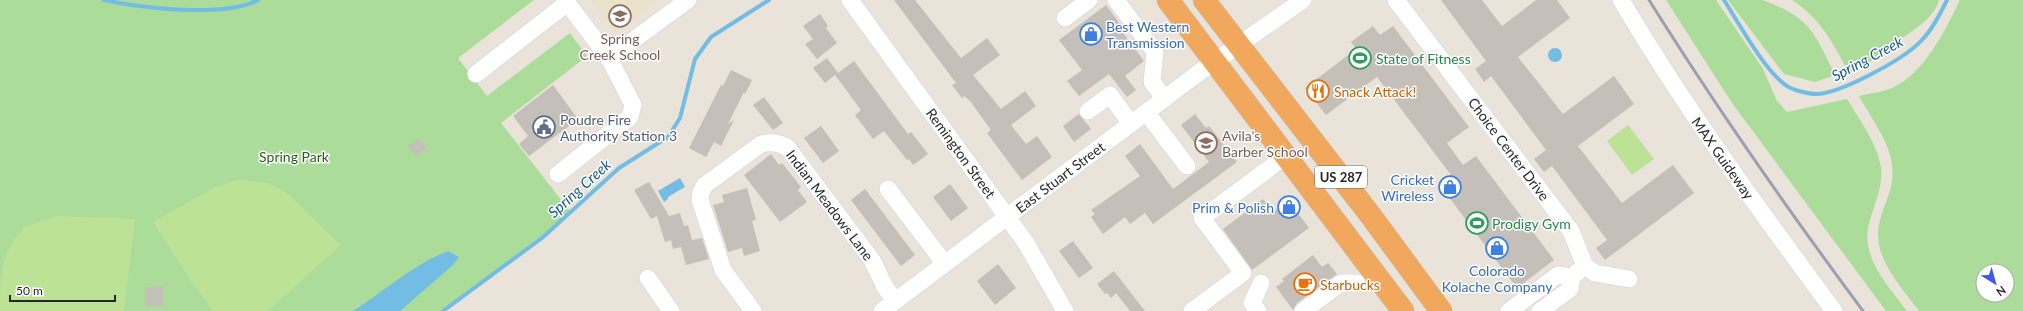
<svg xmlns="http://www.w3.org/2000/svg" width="2023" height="311" viewBox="0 0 2023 311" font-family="Lato,sans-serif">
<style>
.education{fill:#eae2ca}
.green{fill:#abdc9a;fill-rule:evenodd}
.pitch{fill:#bce296}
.water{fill:#73bde4}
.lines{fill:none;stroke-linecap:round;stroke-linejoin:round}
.stream{stroke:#73bde4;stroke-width:4}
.building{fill:#c4c0b9}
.minor-casing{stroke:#cfd1df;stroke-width:18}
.highway-casing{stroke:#c3c3c3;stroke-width:23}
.minor{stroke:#fff;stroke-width:17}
.highway{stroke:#f1a85c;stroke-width:22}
.rail{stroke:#9d9eb0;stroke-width:3}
.labels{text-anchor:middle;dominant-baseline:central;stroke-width:3;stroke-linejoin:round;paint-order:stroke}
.shield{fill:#fff;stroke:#686868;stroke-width:1}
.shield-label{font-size:13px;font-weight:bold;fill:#272727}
.shop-label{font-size:14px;fill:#366cbe;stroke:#fff;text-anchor:end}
.education-label{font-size:14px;fill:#785e54;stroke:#fff}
.leisure-label{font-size:14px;fill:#27864d;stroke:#fff;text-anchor:start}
.food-label{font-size:14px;fill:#c56008;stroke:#fff;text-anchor:start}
.service-label{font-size:14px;fill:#4e5e75;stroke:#fff;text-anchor:start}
.street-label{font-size:14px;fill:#272727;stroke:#fff}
.park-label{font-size:14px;fill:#265d1e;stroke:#fff}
.water-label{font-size:15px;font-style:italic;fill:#175a8b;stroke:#fff}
</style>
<rect width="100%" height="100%" fill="#e9e3da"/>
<path class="education" d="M591,0H658L615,32Z"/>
<g class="green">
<path d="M0,0H534L458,58L487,96L570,33L587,56L501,123L570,211L542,239L443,311H0Z"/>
<path d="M1666,0H1716L1763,69L1777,101L1787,112L1847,99C1859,119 1877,143 1881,167C1883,184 1876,201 1871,217C1857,254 1886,283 1907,311H1886L1732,103Z"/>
<path d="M1728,0C1738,0 1753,0 1762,0C1810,17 1814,32 1835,75L1815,82L1784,74Z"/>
<path d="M1792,0H1939C1934,18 1915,29 1901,39C1883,51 1869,65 1849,73C1833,43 1821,19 1792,0Z"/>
<path d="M1960,0H2023V311H1919C1900,285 1870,255 1880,220C1886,198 1895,188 1892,164C1889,140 1870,117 1859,96C1870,93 1883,92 1892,88C1924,74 1946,29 1960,0ZM1983,271H2007V295H1983Z"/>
</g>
<g class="pitch">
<path d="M1628,125L1654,159L1632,175L1607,141Z"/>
<path d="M239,180L267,183L286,192L341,245L268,311H213L191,281L153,222L217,186Z"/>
<path d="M57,216L135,219L124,311H0C0,279 0,250 24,229L23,227Z"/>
</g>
<g class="water">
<circle cx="1555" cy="55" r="7"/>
<path d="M680,178L685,187L668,197V199L664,202L658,191Z"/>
<path d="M448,251L459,257L453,265L400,311H353C385,291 412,265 448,251Z"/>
</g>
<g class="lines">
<g class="stream">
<path d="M104,0C142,8 223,18 258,0"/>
<path d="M1724,0C1738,22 1766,73 1787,86C1792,90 1809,94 1816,94C1840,94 1904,59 1921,41C1932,30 1940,14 1947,0"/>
<path d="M443,311L542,238L619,168L668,137L680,118L695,59L711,37L769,0"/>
</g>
</g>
<g class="building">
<path d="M894,0H915L961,58L987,38L1000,55L973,75L1001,109L1025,91L1036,106L1011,125L1026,144L1037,136L1052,157L1022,180L987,133L991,130L970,101L964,96L962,98L952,85L956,83Z"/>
<path d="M1441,0H1482L1502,26L1536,0H1557L1570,18L1518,57L1563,114L1614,76L1634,104L1578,146L1622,203L1673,165L1694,193L1605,260L1596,248L1607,240L1552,166L1544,172L1534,159L1546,150L1491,76L1484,82L1475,69L1486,61Z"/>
<path d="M1106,5L1123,28L1121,30L1144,61L1125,76L1136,90L1127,97L1109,74L1079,96L1067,81L1082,70L1059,40Z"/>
<path d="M820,14L828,26L826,28L837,43L817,59L805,44L813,39L803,26Z"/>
<path d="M1373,26L1380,35L1393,26L1469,127L1447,143L1463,165L1476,156L1554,260L1517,288L1439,184L1451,175L1377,77L1326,115L1305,88L1356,49L1351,42Z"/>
<path d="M827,58L838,73L854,61L908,134L911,132L928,154L913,165L909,159L907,160L884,131L873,139L855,115L861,110L835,75L825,83L813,68Z"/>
<path d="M731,70L752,80L745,94L744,92L728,124L734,120L721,146L714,142L706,157L689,148L721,85L723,86Z"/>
<path d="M553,85L578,119L529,156L519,144L528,136L513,116Z"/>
<path d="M764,97L783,123L773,130L753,105Z"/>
<path d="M1079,114L1091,129L1074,142L1063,126Z"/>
<path d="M1195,114L1206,128L1209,126L1237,162L1153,224L1145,213L1130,224L1125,217L1103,234L1091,217L1095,214L1091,210L1140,176L1125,156L1140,144L1173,189L1209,162L1181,125Z"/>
<path d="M821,126L839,151L823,163L804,138Z"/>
<path d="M419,138L427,148L416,156L408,146Z"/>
<path d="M771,154L779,165L782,163L801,187L798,190L807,202L780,222L744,175Z"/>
<path d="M649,182L669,216L680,213L684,226L688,225L692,240L702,238L709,259L686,265L681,247L673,249L671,240L665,242L657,216L651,219L634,190Z"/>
<path d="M950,184L968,208L951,221L933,197Z"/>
<path d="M747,188L756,220L752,221L760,251L744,256L742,248L728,252L713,205L724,202L722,195Z"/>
<path d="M865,189L915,255L901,266L851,200Z"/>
<path d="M1263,199L1273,212L1288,200L1309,228L1252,270L1223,229Z"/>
<path d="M1073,241L1093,268L1079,278L1059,251Z"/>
<path d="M1313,255L1322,267L1328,263L1337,274L1297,303L1293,310L1276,287L1284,281L1282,279Z"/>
<path d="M998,264L1016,288L995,305L977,281Z"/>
<path d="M1114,271L1145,311H1130L1116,293L1111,298L1107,293L1105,294L1097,284Z"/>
<rect x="145" y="287" width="18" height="19"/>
</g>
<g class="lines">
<g class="minor-casing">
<g id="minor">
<path d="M850,0L1026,243L1065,311"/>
<path d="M1116,0L1155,52L1152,82L1165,99"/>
<path d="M1396,0L1571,231L1585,266L1595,273L1629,279"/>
<path d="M1621,0C1685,108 1759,210 1834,311"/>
<path d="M1065,18L1089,0"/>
<path d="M609,58L688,0"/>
<path d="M476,74L567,3"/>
<path d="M1088,111L1110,95L1131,124"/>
<path d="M1146,112L1187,166"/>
<path d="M558,174L630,117L633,105L609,58L565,0"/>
<path d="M888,189L945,264"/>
<path d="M648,278L671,311"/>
<path d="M753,311L723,270L700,200L701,192L705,185L761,144C772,142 778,142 788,148L872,260L885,287L895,301"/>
<path d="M882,311L1197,74L1303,0"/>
<path d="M1192,311L1243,273L1202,218L1286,156"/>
<path d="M1258,311L1252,303L1261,283"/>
<path d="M1303,311L1341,283H1357"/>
<path d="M1509,311L1558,275L1572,277"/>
<path d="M1540,311L1570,289L1572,277L1580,270"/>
</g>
</g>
<g class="highway-casing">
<g id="highway">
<path d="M1168,0L1403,311"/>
<path d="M1204,0L1371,216L1441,311"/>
</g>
</g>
<use href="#minor" class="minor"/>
<use href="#highway" class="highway"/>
<path class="rail" d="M1649,0C1716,107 1788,210 1863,311"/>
</g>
<defs>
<g id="school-ring" transform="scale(1.15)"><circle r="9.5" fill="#fff" stroke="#8d6e63" stroke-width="1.5"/><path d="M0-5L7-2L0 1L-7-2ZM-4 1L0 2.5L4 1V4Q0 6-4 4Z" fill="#8d6e63"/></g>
<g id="shop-ring" transform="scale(1.15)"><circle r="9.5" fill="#fff" stroke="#3f7fe0" stroke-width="1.5"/><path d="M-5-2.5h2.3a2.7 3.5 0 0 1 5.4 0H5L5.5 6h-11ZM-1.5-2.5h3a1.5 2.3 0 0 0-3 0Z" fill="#3f7fe0"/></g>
<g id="stadium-ring" transform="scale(1.15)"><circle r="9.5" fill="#fff" stroke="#2e9e5b" stroke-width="1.5"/><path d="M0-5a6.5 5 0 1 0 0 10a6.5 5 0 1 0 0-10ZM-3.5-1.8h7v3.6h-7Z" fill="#2e9e5b"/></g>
<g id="restaurant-ring" transform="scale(1.15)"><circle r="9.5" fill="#fff" stroke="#e8710a" stroke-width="1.5"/><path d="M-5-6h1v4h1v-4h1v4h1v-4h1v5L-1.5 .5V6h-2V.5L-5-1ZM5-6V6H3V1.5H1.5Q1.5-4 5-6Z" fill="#e8710a"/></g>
<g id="civic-ring" transform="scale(1.15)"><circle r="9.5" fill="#fff" stroke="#5c6f8a" stroke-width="1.5"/><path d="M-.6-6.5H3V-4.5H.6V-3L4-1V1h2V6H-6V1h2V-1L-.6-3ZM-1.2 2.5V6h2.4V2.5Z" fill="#5c6f8a"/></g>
<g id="cafe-ring" transform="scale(1.15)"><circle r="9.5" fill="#fff" stroke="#e8710a" stroke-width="1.5"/><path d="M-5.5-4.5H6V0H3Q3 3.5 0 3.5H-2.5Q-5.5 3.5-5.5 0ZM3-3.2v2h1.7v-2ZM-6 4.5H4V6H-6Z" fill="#e8710a"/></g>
</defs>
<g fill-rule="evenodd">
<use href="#school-ring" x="620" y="16"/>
<use href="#shop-ring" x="1091" y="34"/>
<use href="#stadium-ring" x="1360" y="58"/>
<use href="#restaurant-ring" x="1318" y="91"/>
<use href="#civic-ring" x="544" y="127"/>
<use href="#school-ring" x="1206" y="143"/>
<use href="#shop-ring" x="1450" y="187"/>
<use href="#shop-ring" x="1289" y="207"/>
<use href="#stadium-ring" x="1477" y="223"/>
<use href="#shop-ring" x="1497" y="248"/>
<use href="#cafe-ring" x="1305" y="284"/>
</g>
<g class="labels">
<rect class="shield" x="1315" y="166" width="52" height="22" rx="3"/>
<g class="shield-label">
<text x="1341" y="177">US 287</text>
</g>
<g class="shop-label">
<text x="1106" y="26" text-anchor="start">Best Western<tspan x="1106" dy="16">Transmission</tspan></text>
<text x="1434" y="179">Cricket<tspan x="1434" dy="16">Wireless</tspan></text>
<text x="1274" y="207">Prim &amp; Polish</text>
<text x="1497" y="270" text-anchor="middle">Colorado<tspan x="1497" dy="16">Kolache Company</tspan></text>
</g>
<g class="education-label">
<text x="620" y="38">Spring<tspan x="620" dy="16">Creek School</tspan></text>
<text x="1222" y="135" text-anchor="start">Avila's<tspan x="1222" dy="16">Barber School</tspan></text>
</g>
<g class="leisure-label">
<text x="1376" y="58">State of Fitness</text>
<text x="1492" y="223">Prodigy Gym</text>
</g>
<g class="food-label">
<text x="1334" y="91">Snack Attack!</text>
<text x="1320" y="284">Starbucks</text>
</g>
<g class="service-label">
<text x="560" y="119">Poudre Fire<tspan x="560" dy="16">Authority Station 3</tspan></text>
</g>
<g class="street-label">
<text transform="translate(1509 149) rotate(53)">Choice Center Drive</text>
<text transform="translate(961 153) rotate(54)">Remington Street</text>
<text transform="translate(1723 158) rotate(55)">MAX Guideway</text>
<text transform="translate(1060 177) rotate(-37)">East Stuart Street</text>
<text transform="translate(830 205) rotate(53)">Indian Meadows Lane</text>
</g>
<g class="park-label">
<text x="294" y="156">Spring Park</text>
</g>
<g class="water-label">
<text transform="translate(1867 58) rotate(-28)">Spring Creek</text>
<text transform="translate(579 188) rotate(-42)">Spring Creek</text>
</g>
</g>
<g transform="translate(1995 283) rotate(143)"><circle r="19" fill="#ffffff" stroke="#a9a9a9"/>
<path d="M0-3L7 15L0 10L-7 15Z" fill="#4456eb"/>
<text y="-6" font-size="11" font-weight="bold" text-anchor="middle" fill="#272727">N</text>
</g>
<path d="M10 295v6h105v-6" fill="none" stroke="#272727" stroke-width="2"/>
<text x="16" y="295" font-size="12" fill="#272727" stroke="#ffffff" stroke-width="3" paint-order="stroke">50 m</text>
</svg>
